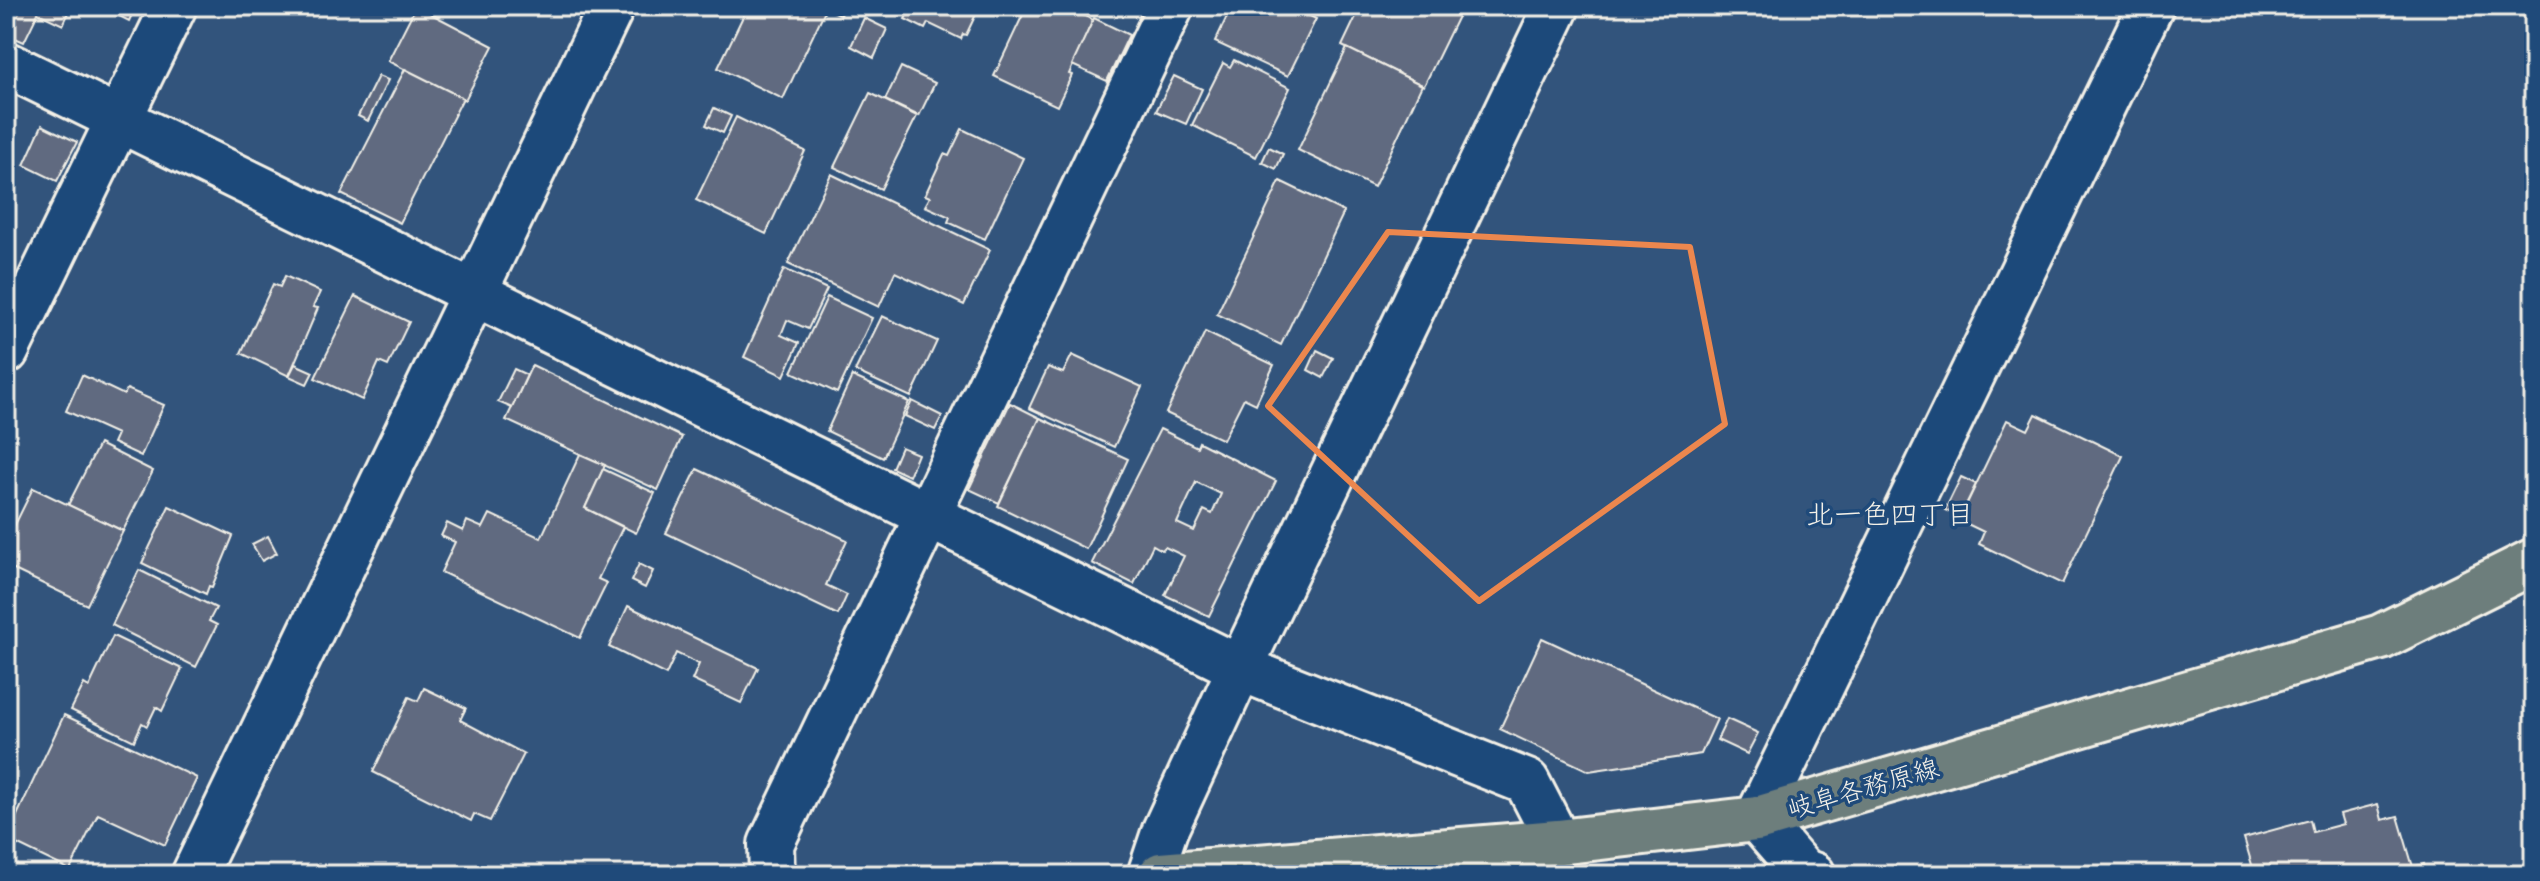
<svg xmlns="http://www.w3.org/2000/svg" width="2540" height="881" viewBox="0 0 2540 881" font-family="Itim,'Klee One',sans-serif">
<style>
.building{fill:#606a80;stroke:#f4f1e8;stroke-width:2;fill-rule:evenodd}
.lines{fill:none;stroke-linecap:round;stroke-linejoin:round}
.minor-casing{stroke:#f4f1e8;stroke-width:50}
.major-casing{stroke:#f4f1e8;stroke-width:50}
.minor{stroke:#1f4a7a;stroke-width:44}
.major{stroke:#6d7e7c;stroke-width:44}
.marked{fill:none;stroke:#ec874e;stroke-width:6;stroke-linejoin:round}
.labels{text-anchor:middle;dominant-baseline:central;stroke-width:7;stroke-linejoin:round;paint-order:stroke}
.street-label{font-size:26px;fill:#f4f1e8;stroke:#1f4a7a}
.neighbourhood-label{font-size:28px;fill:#f4f1e8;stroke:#1f4a7a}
</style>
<rect width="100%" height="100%" fill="#32547c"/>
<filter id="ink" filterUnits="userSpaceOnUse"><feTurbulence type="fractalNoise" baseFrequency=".0125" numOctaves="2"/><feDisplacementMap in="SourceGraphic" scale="16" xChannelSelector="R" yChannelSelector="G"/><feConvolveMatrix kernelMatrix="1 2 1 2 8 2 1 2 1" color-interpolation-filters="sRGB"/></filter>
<g filter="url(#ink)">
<g class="building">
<path d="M6,6H72L63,25L38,13L24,42L6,34Z"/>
<path d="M108,6H136L129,21L107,10Z"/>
<path d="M416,6L493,46L465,100L388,61Z"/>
<path d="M748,6H846L841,15L826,8L783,99L718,68Z"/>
<path d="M912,6H975L979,8L966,35L963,34L961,39L928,23L925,29L905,19Z"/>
<path d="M1027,6H1065L1093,20L1069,74L1072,75L1057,106L994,76Z"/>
<path d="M1232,6H1242L1251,11L1254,6H1290L1316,19L1288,76L1215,42Z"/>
<path d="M1361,6H1463L1424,86L1342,46Z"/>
<path d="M864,18L887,29L874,58L851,46Z"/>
<path d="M1094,18L1129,35L1107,81L1072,65Z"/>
<path d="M1347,48L1422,85L1374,187L1298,150Z"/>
<path d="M1234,60L1290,88L1256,157L1192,125L1223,63L1230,67Z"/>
<path d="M901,67L935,83L919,116L885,100Z"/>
<path d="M405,69L463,98L400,223L341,194Z"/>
<path d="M378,76L388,80L368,121L358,116Z"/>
<path d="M1174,76L1202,89L1186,124L1156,111Z"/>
<path d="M870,93L917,116L881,189L834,167Z"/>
<path d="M714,108L731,116L723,133L706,125Z"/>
<path d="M736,117L805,151L766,234L696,200Z"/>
<path d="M42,125L77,142L57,181L24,165Z"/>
<path d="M962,129L1023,158L985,239L948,222L950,217L925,206L930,197L925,195L944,154L949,156Z"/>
<path d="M1269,147L1283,154L1276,169L1262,162Z"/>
<path d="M831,174L990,250L964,305L895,272L879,307L788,264Z"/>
<path d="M1280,181L1344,212L1281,345L1217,314Z"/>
<path d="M784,269L827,289L808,329L787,320L781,335L799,343L784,376L744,357Z"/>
<path d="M285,276L320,292L313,307L318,308L289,376L241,353L273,284L280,287Z"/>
<path d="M355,296L409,322L388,366L379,362L362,400L315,378Z"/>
<path d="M827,297L872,318L837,393L792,372Z"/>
<path d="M882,316L937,341L911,397L855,371Z"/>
<path d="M1205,332L1274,365L1256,404L1244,398L1223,440L1166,413Z"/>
<path d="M1317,350L1333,358L1323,378L1308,370Z"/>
<path d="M1072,355L1142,387L1114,447L1029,408L1048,367L1063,373Z"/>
<path d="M295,364L313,372L307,384L289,376Z"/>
<path d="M532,365L682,437L658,490L506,420Z"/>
<path d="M514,369L527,375L512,408L498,402Z"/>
<path d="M82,375L124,395L127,389L164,405L141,456L113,443L117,434L66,411Z"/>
<path d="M852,376L909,402L883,458L827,431Z"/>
<path d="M912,401L942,416L935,430L905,416Z"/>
<path d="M1010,403L1040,418L999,503L969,489Z"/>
<path d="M2036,414L2123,456L2062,584L1979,544L1984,532L1959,520L2007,420L2028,430Z"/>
<path d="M1040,418L1128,459L1086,549L998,506Z"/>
<path d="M1160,429L1197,447L1199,442L1276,481L1209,616L1165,595L1184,556L1165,547L1162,550L1153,545L1134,584L1092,563ZM1196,482L1221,494L1212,514L1204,510L1194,531L1177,523Z"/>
<path d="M99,444L153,471L123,531L68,505Z"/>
<path d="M901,447L918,454L909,476L892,468Z"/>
<path d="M580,454L605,465L585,508L623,527L598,579L607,583L580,638L441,572L455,542L441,536L447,523L463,531L467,521L483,528L490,514L541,538Z"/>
<path d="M603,469L655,493L636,533L585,508Z"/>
<path d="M697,469L847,540L826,585L847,595L838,615L666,533Z"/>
<path d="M1961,477L1976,484L1960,517L1945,510Z"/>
<path d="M33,488L123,531L87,605L6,566V543Z"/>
<path d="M169,506L233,536L212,587L209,586L206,594L142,563Z"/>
<path d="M268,536L277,553L262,561L252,544Z"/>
<path d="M639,564L653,571L645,588L631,581Z"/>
<path d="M139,570L216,608L209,621L217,625L196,667L112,625Z"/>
<path d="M628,606L758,668L741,703L692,680L699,664L676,653L666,675L609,647Z"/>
<path d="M113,636L182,669L162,711L156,707L147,726L142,723L134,741L71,710L84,684L89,687Z"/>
<path d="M1542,638L1717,719L1701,754L1589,771L1500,729Z"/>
<path d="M424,688L466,708L460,720L524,754L490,821L474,814L471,821L373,772L409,697L418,701Z"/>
<path d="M64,715L197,778L165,845L98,814L70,870L6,839Z"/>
<path d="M1727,719L1758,733L1747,754L1717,740Z"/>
<path d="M2378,804L2382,820L2398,816L2413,867L2424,864L2427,875H2255L2244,838L2310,820L2313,832L2343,824L2340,814Z"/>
</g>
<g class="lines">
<g class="minor-casing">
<g id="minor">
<path d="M6,64L1240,668L1527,782L1558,842"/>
<path d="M6,351L174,6"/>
<path d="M194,875L612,6"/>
<path d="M772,875L771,844L1171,6"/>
<path d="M1150,875L1165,830L1240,668L1557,6"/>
<path d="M1813,875L1802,871L1757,819L2151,6"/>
</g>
</g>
<g class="major-casing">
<path id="major" d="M1161,875L1558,842L1757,819L2381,637L2534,561"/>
</g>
<use href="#minor" class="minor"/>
<use href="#major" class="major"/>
</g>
</g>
<path class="marked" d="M1388,232L1690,247L1725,424L1479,601L1268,406Z"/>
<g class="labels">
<g class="street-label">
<text transform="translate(1863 788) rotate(-16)">岐阜各務原線</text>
</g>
<g class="neighbourhood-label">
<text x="1890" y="514">北一色四丁目</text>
</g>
</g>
<rect width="2540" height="881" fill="none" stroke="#1f4a7a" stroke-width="32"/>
<rect x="16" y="16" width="2508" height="849" fill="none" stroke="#f4f1e8" stroke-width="3" filter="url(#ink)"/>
</svg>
